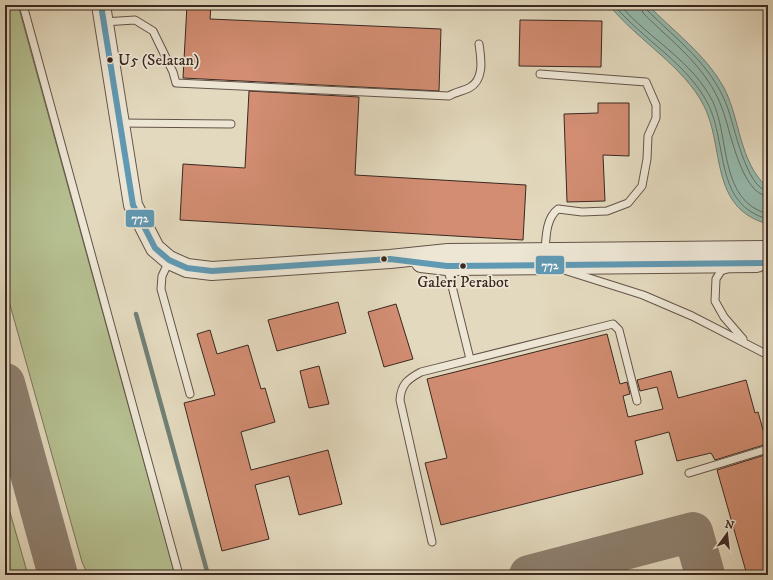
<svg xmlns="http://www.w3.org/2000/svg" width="773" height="580" viewBox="0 0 773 580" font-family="'IM FELL DW Pica',serif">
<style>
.green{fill:#b5bf90;stroke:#787458}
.water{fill:#96baae;stroke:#718076}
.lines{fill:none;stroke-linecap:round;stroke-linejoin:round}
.shore{stroke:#687168;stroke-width:1}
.stream{stroke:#718076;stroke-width:4.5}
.taxiway{stroke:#8e8070;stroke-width:40}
.building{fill:#d28d72;stroke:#3a2821}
.service-casing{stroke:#645448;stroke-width:9}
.tertiary-casing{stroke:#645448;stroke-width:20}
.service{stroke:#ede6d5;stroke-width:7}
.tertiary{stroke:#ede6d5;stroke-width:18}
.bus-1-casing{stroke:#ede6d5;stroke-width:9}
.bus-1{stroke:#6099b3;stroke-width:6}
.bus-dot{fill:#3a2821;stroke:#ede6d5;stroke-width:1.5}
.labels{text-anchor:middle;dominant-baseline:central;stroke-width:3.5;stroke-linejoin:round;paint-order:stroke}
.bus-label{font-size:16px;fill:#3a2821;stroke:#ede6d5;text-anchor:start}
.line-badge{stroke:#ede6d5;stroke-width:1.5}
.badge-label{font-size:11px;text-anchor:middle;font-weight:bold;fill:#fff}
</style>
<rect width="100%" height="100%" fill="#e3d9be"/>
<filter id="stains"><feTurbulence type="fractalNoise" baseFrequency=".005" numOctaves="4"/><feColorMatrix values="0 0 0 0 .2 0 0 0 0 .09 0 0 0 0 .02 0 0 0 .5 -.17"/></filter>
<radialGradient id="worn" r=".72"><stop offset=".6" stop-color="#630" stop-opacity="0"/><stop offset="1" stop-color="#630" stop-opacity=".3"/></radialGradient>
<g class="green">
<path d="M5,5H18L175,575H88L82,562L5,287Z"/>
<path d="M5,495L28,575H5Z"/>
</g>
<path class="water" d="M609,5H648C673,31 705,54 723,86C741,119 738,161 768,188V224C709,208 725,148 704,106C685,67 636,39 609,5Z"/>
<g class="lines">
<g class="shore">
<path d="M614,5C642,39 688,64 708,104C728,144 714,205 768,219"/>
<path d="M620,5C649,39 693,61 713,102C730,139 719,201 768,214"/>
<path d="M640,5L643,13C673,43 707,67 722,108C730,128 741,195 768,196"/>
<path d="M645,5L646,9C677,40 711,64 727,106C734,124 746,189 768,191"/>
</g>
<path class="stream" d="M136,314L208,575"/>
<g class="taxiway">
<path d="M5,383L58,575"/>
<path d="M529,575L693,532L705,575"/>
</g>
</g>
<g class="building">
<path d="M187,5H211L210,19L441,29L439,91L183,78Z"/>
<path d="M520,20L602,21L601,67L519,66Z"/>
<path d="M249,91L359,97L355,175L526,185L523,240L180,220L183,164L245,168Z"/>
<path d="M598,103H629V156L603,155L605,201L567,202L564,114L598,113Z"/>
<path d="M338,302L346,333L277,351L268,320Z"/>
<path d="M396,304L413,359L384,367L368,312Z"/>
<path d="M210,330L217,354L248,345L261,389L265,388L275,422L241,432L251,470L328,450L342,504L299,515L289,476L255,485L269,539L222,551L184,403L215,395L197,334Z"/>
<path d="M607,334L620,384L627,382L630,394L623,396L628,417L663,409L657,387L640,391L637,380L671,371L678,398L746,380L755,413L758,412L767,444L715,460L711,453L677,461L669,432L635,441L643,474L441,525L425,463L447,458L427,379Z"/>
<path d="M319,366L329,404L309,408L300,371Z"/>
<path d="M768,454V575H747L717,470Z"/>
</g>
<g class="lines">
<g class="service-casing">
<g id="service">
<path d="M23,5L179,575"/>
<path d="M103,22L135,20L153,31L173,72L176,83L449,96C455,92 463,91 469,88C485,80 481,58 479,44"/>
<path d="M540,74L646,82L656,105V118L648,136L647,159L642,186L628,203L607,211L582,212L558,209C546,218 546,237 545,251"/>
<path d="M119,123L231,124"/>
<path d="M169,261L162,276L161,289L190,394"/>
<path d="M447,266L470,359"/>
<path d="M727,269L721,271L716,279L715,301L724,317L743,339"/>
<path d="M567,271L643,295L692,316L768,355"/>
<path d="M689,473L768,449"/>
<path d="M432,542L400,400C401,384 408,379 421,372L613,324L619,330L637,401"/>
</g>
</g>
<g class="tertiary-casing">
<g id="tertiary">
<path d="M101,5L133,205L155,248L169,260L187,268L212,271L390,259L448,253L768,250"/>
<path d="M421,263L447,266L757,263"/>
</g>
</g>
<use href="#service" class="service"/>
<use href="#tertiary" class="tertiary"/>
<g class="bus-1-casing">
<path id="bus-1" d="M101,5L133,205L155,248L169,260L187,268L212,271L390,259L447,266L768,263"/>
</g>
<use href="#bus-1" class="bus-1"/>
</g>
<g class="bus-dot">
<circle cx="110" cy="60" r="3.5"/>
<circle cx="384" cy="259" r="3.5"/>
<circle cx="463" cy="266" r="3.5"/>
</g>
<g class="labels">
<g class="bus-label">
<text x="118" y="60">U5 (Selatan)</text>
<text x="463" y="282" text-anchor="middle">Galeri Perabot</text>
</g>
</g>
<g class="line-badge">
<rect x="125" y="209" width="30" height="19" rx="4" fill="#6099b3"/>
<rect x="535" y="255" width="30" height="20" rx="4" fill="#6099b3"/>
</g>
<g class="badge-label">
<text x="140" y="222">772</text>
<text x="550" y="269">772</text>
</g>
<rect width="773" height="580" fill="none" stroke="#e3d9be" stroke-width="20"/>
<rect x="6" y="6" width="761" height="568" fill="none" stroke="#3a2821" stroke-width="2"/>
<rect x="10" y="10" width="753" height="560" fill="none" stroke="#3a2821"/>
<g transform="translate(727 534) rotate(15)" stroke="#ede6d5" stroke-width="3" paint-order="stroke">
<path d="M0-3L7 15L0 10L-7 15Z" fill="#3a2821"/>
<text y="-6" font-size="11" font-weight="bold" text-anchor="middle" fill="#3a2821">N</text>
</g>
<rect width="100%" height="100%" filter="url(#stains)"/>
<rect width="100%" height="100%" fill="url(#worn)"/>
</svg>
